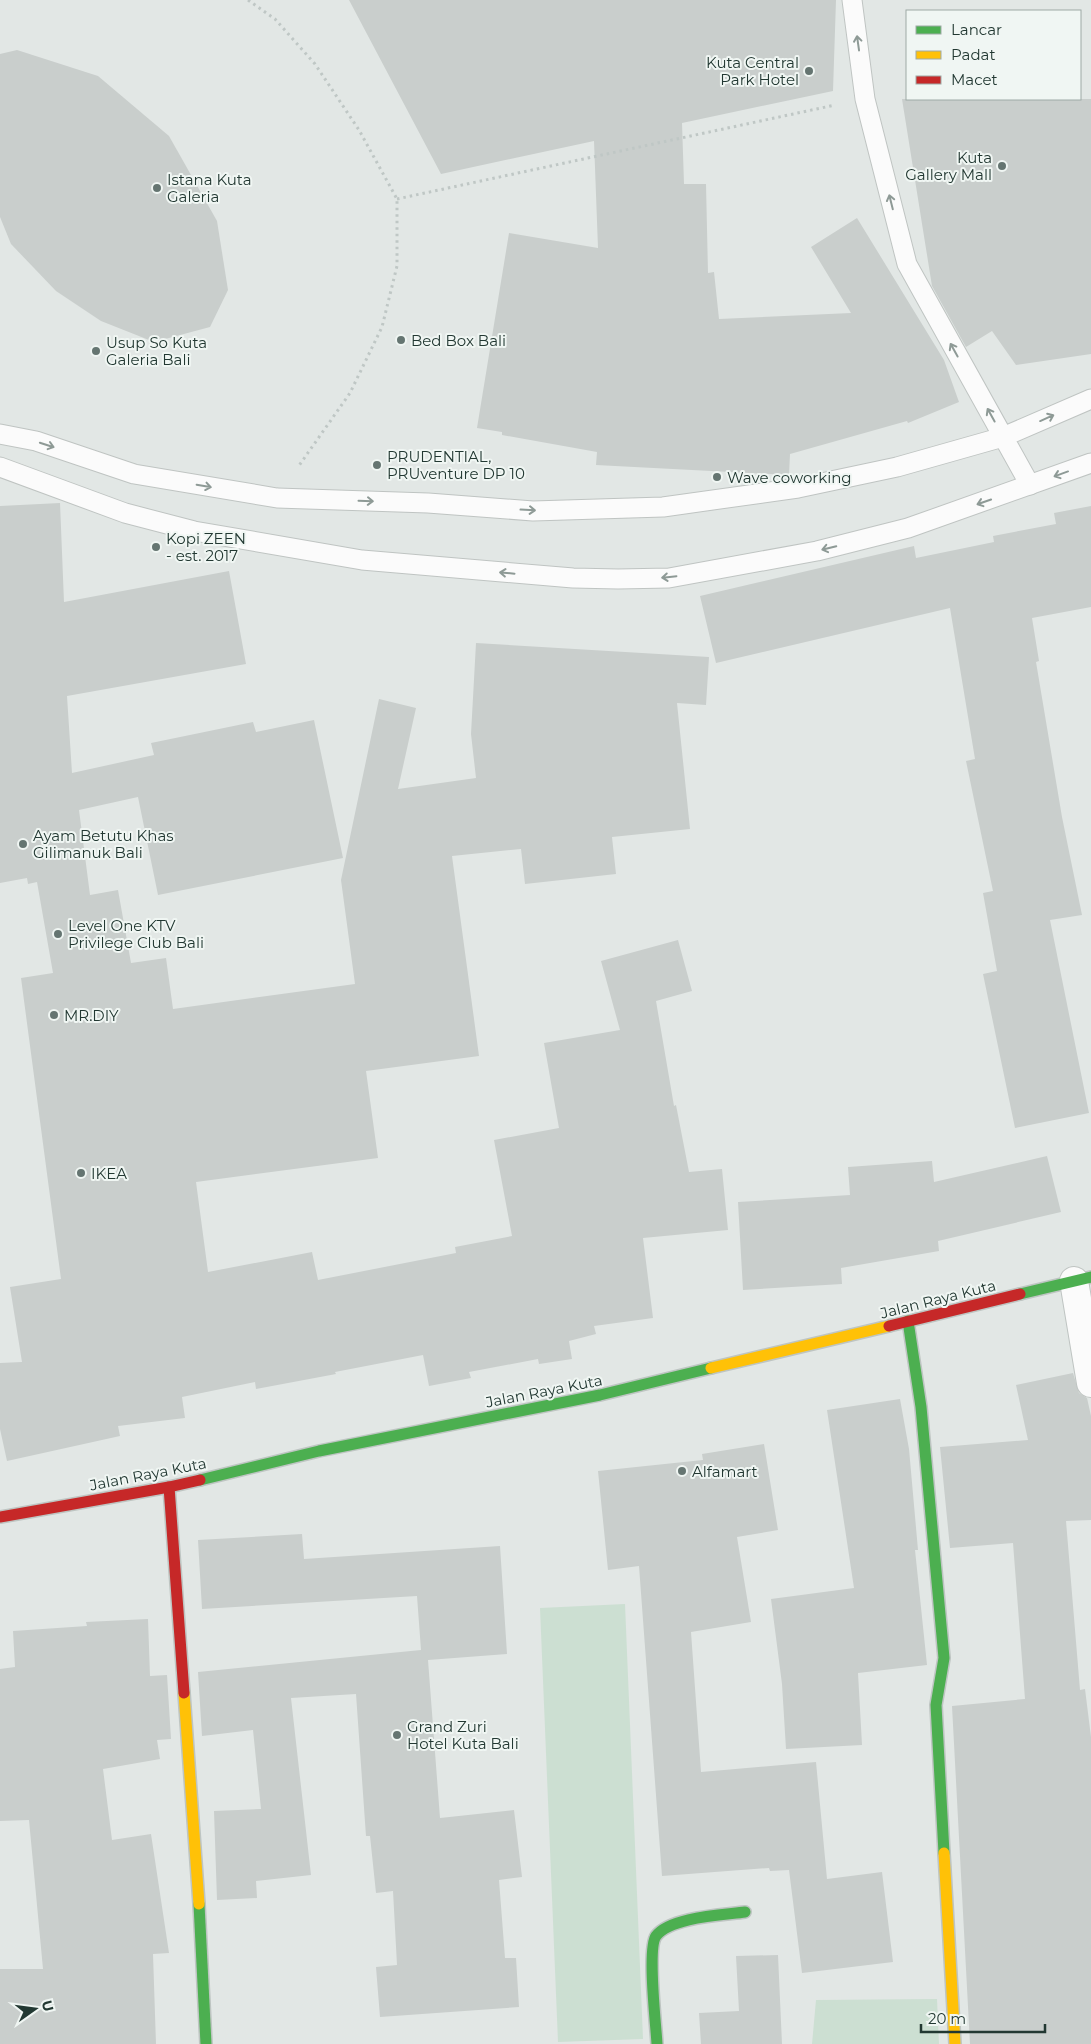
<svg xmlns="http://www.w3.org/2000/svg" width="1091" height="2044" viewBox="0 0 1091 2044" font-family="Montserrat,sans-serif">
<style>
.green{fill:#ccdfd2}
.building{fill:#c9cecc}
.lines{fill:none;stroke-linecap:round;stroke-linejoin:round}
.lane-casing{stroke:#bfc4c2;stroke-width:21}
.street-casing{stroke:#bfc4c2;stroke-width:30}
.fast-casing{stroke:#bec5c2;stroke-width:14}
.slow-casing{stroke:#bec5c2;stroke-width:14}
.jam-casing{stroke:#bec5c2;stroke-width:14}
.path{stroke:#bfc7c5;stroke-width:3;stroke-dasharray:2.5 4;stroke-linecap:butt}
.lane{stroke:#fbfbfb;stroke-width:19}
.street{stroke:#fbfbfb;stroke-width:28}
.fast{stroke:#4caf50;stroke-width:11}
.slow{stroke:#ffc107;stroke-width:11}
.jam{stroke:#c62828;stroke-width:11}
.oneway{stroke:#8e9a96}
.poi-dot{fill:#657571;stroke:#f0f6f3;stroke-width:2}
.labels{text-anchor:middle;dominant-baseline:central;stroke-width:4;stroke-linejoin:round;paint-order:stroke}
.poi-label{font-size:15px;fill:#223832;stroke:#f0f6f3;text-anchor:start}
.street-label{font-size:15px;fill:#223832;stroke:#f0f6f3}
</style>
<rect width="100%" height="100%" fill="#e2e7e5"/>
<g class="green">
<path d="M625,1604L643,2039L558,2042L540,1608Z"/>
<path d="M937,1999L939,2044H812L816,2000Z"/>
</g>
<g class="building">
<path d="M349,0H836L833,91L682,123L684,184H706L708,273L714,272L719,319L851,313L811,247L857,218L944,360L959,402L908,423L907,421L790,454L789,475L596,465L597,452L502,435V432L477,428L509,233L598,248L594,141L441,174Z"/>
<path d="M17,50L98,76L169,136L217,221L228,290L210,327L154,342L101,321L56,291L11,244L0,217V54Z"/>
<path d="M902,99H1091V354L1016,365L992,331L966,347L932,286Z"/>
<path d="M60,503L64,602L229,571L246,664L67,696L72,773L154,755L151,743L253,722L256,732L314,720L343,858L158,895L138,797L79,810L90,895L118,890L131,963L166,958L173,1009L355,984L341,880L379,699L416,708L398,789L476,778L471,734L476,643L709,657L706,705L677,703L690,829L612,837L616,874L525,884L521,849L452,856L479,1056L366,1071L378,1158L196,1182L208,1272L312,1252L318,1280L456,1253L455,1247L512,1236L494,1140L559,1128L544,1043L620,1030L601,961L678,940L692,991L656,1001L674,1106L676,1105L689,1172L722,1169L728,1230L643,1238L653,1318L594,1326L596,1334L569,1341L572,1359L539,1364L538,1359L469,1372L471,1378L429,1386L423,1355L335,1372L336,1374L256,1389L255,1382L182,1397L185,1418L118,1426L120,1436L7,1461L0,1429V1363L22,1362L10,1287L61,1279L21,978L53,973L37,882L28,884L27,878L0,883V506Z"/>
<path d="M1091,506V607L1032,618L1039,661L1036,662L1062,817L1082,915L1050,920L1089,1113L1015,1128L983,974L997,971L983,893L993,891L966,761L975,759L950,608L716,663L700,596L914,546L916,558L994,542L993,536L1056,524L1054,513Z"/>
<path d="M1047,1156L1061,1212L938,1241L939,1251L841,1268L842,1284L743,1290L738,1202L850,1195L848,1167L932,1161L934,1182Z"/>
<path d="M1073,1373L1079,1393L1087,1398L1091,1416V1520L1066,1521L1080,1690L1085,1689L1091,1737V2044H970L952,1706L1025,1699L1013,1543L950,1548L940,1447L1028,1440L1016,1385Z"/>
<path d="M900,1399L909,1449L918,1550H915L927,1665L858,1673L862,1745L786,1749L782,1684L771,1599L854,1588L827,1410Z"/>
<path d="M764,1444L778,1530L737,1537L751,1622L691,1632L701,1772L816,1762L827,1879L882,1872L893,1962L802,1973L789,1870L770,1871L769,1868L662,1876L639,1566L608,1570L598,1471L703,1460L702,1454Z"/>
<path d="M302,1534L304,1559L500,1546L507,1654L428,1660L440,1818L514,1810L522,1877L499,1880L505,1958H516L519,2007L380,2017L376,1967L397,1965L393,1891L376,1893L370,1836H366L356,1694L291,1698L311,1875L256,1881L257,1898L217,1900L214,1811L261,1809L253,1730L202,1736L198,1672L421,1650L417,1596L202,1609L198,1540Z"/>
<path d="M148,1619L150,1676L167,1675L171,1739L157,1740L160,1759L103,1769L112,1840L151,1834L169,1953L153,1954L156,2044H0V1969H43L29,1820L0,1821V1669L15,1667L13,1631L87,1626L86,1622Z"/>
<path d="M778,1955L782,2044H701L699,2013L739,2011L736,1956Z"/>
</g>
<g class="lines">
<g class="lane-casing">
<g id="lane">
<path d="M852,0L865,99L907,264L1030,485"/>
<path d="M0,434L36,441L134,474L277,498L428,503L533,511L663,507L798,488L897,467L1003,437L1091,399"/>
<path d="M0,467L125,513L194,531L362,560L573,578L618,579L669,578L817,551L908,528L1091,463"/>
</g>
</g>
<g class="street-casing">
<path id="street" d="M1074,1281L1091,1383"/>
</g>
<g class="fast-casing">
<g id="fast">
<path d="M1020,1294L1091,1277"/>
<path d="M908,1321L921,1407L944,1658L936,1705L944,1853"/>
<path d="M200,1480L319,1451L600,1395L711,1368"/>
<path d="M199,1904L206,2044"/>
<path d="M657,2044C656,2025 647,1949 656,1936C670,1917 723,1915 745,1912"/>
</g>
</g>
<g class="slow-casing">
<g id="slow">
<path d="M711,1368L889,1326"/>
<path d="M184,1693L199,1904"/>
<path d="M944,1853L955,2044"/>
</g>
</g>
<g class="jam-casing">
<g id="jam">
<path d="M889,1326L1020,1294"/>
<path d="M169,1487L184,1693"/>
<path d="M0,1517L169,1487L200,1480"/>
</g>
</g>
<g class="path">
<path d="M248,0L275,19L315,64L359,130L397,199V266L382,327L350,393L298,467"/>
<path d="M397,199L835,105"/>
</g>
<use href="#lane" class="lane"/>
<use href="#street" class="street"/>
<use href="#fast" class="fast"/>
<use href="#slow" class="slow"/>
<use href="#jam" class="jam"/>
</g>
<defs><path id="oneway-shaft" d="M-6 0H5M1.5-3L5.5 0L1.5 3" fill="none" stroke-width="1.6" stroke-linecap="round" stroke-linejoin="round" transform="scale(1.25)"/></defs>
<g class="oneway">
<use href="#oneway-shaft" transform="translate(858 43) rotate(-98)"/>
<use href="#oneway-shaft" transform="translate(891 202) rotate(-104)"/>
<use href="#oneway-shaft" transform="translate(954 350) rotate(-119)"/>
<use href="#oneway-shaft" transform="translate(991 415) rotate(-119)"/>
<use href="#oneway-shaft" transform="translate(1047 418) rotate(-24)"/>
<use href="#oneway-shaft" transform="translate(47 445) rotate(18)"/>
<use href="#oneway-shaft" transform="translate(1061 474) rotate(160)"/>
<use href="#oneway-shaft" transform="translate(204 486) rotate(10)"/>
<use href="#oneway-shaft" transform="translate(366 501) rotate(2)"/>
<use href="#oneway-shaft" transform="translate(984 502) rotate(161)"/>
<use href="#oneway-shaft" transform="translate(528 510) rotate(3)"/>
<use href="#oneway-shaft" transform="translate(829 548) rotate(166)"/>
<use href="#oneway-shaft" transform="translate(507 573) rotate(-175)"/>
<use href="#oneway-shaft" transform="translate(669 577) rotate(174)"/>
</g>
<g class="poi-dot">
<circle cx="809" cy="71" r="5"/>
<circle cx="1002" cy="166" r="5"/>
<circle cx="157" cy="188" r="5"/>
<circle cx="401" cy="340" r="5"/>
<circle cx="96" cy="351" r="5"/>
<circle cx="377" cy="465" r="5"/>
<circle cx="717" cy="477" r="5"/>
<circle cx="156" cy="547" r="5"/>
<circle cx="23" cy="844" r="5"/>
<circle cx="58" cy="934" r="5"/>
<circle cx="54" cy="1015" r="5"/>
<circle cx="81" cy="1173" r="5"/>
<circle cx="682" cy="1471" r="5"/>
<circle cx="397" cy="1735" r="5"/>
</g>
<g class="labels">
<g class="poi-label">
<text x="799" y="62" text-anchor="end">Kuta Central<tspan x="799" dy="17">Park Hotel</tspan></text>
<text x="992" y="157" text-anchor="end">Kuta<tspan x="992" dy="17">Gallery Mall</tspan></text>
<text x="167" y="179">Istana Kuta<tspan x="167" dy="17">Galeria</tspan></text>
<text x="411" y="340">Bed Box Bali</text>
<text x="106" y="342">Usup So Kuta<tspan x="106" dy="17">Galeria Bali</tspan></text>
<text x="387" y="456">PRUDENTIAL,<tspan x="387" dy="17">PRUventure DP 10</tspan></text>
<text x="727" y="477">Wave coworking</text>
<text x="166" y="538">Kopi ZEEN<tspan x="166" dy="17">- est. 2017</tspan></text>
<text x="33" y="835">Ayam Betutu Khas<tspan x="33" dy="17">Gilimanuk Bali</tspan></text>
<text x="68" y="925">Level One KTV<tspan x="68" dy="17">Privilege Club Bali</tspan></text>
<text x="64" y="1015">MR.DIY</text>
<text x="91" y="1173">IKEA</text>
<text x="692" y="1471">Alfamart</text>
<text x="407" y="1726">Grand Zuri<tspan x="407" dy="17">Hotel Kuta Bali</tspan></text>
</g>
<g class="street-label">
<text transform="translate(938 1299) rotate(-14)">Jalan Raya Kuta</text>
<text transform="translate(544 1391) rotate(-11)">Jalan Raya Kuta</text>
<text transform="translate(148 1474) rotate(-11)">Jalan Raya Kuta</text>
</g>
</g>
<rect x="906" y="10" width="175" height="90" fill="#f0f6f3" stroke="#9eaaa6"/>
<rect x="916" y="26" width="25" height="8" fill="#4caf50" stroke="#9eaaa6"/>
<text x="951" y="35" font-size="15" fill="#223832">Lancar</text>
<rect x="916" y="51" width="25" height="8" fill="#ffc107" stroke="#9eaaa6"/>
<text x="951" y="60" font-size="15" fill="#223832">Padat</text>
<rect x="916" y="76" width="25" height="8" fill="#c62828" stroke="#9eaaa6"/>
<text x="951" y="85" font-size="15" fill="#223832">Macet</text>
<g transform="translate(35 2009) rotate(76)" stroke="#f0f6f3" stroke-width="4" paint-order="stroke">
<path d="M0-4L9 19L0 12L-9 19Z" fill="#223832"/>
<text y="-8" font-size="14" font-weight="bold" text-anchor="middle" fill="#223832">U</text>
</g>
<path d="M921 2024v8h124v-8" fill="none" stroke="#223832" stroke-width="2.5"/>
<text x="928" y="2024" font-size="15" fill="#223832" stroke="#f0f6f3" stroke-width="4" paint-order="stroke">20 m</text>
</svg>
